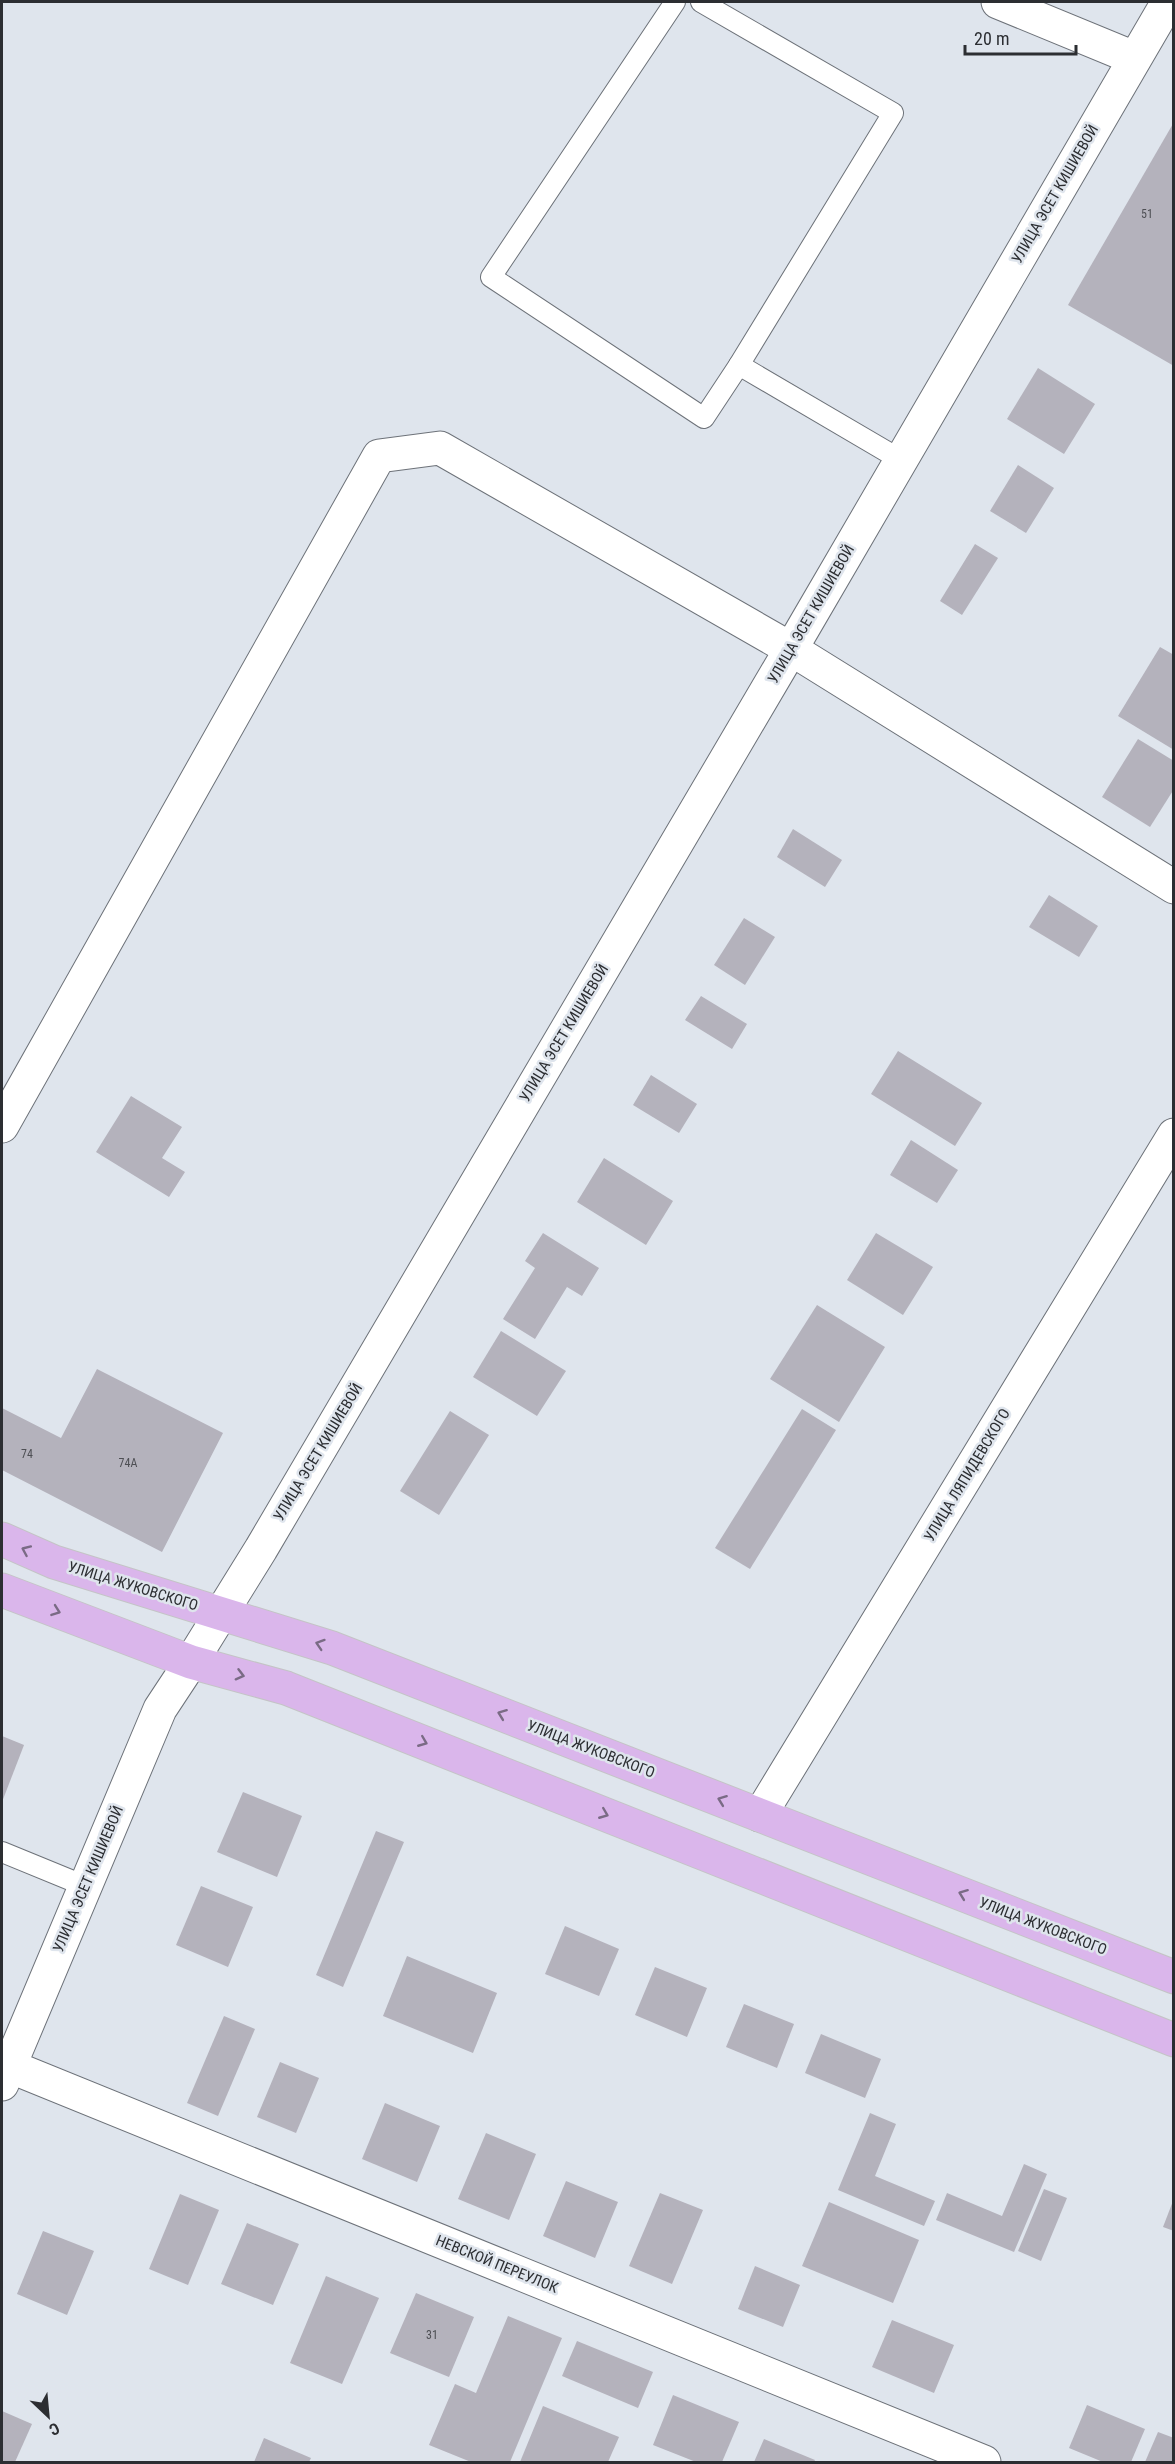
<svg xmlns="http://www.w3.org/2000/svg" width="1175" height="2464" viewBox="0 0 1175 2464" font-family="'Roboto Condensed',sans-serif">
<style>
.building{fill:#b4b2bc}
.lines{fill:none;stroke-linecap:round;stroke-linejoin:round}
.service-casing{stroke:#6d7279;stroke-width:22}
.minor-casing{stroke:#6d7279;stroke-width:35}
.tertiary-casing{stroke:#6d7279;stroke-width:35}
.secondary-casing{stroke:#6d7279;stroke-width:35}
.primary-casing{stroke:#c4c4c6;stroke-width:35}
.service{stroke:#fff;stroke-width:20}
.minor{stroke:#fff;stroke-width:33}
.tertiary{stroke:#fff;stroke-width:33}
.secondary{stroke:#fff;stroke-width:33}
.primary{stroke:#dab6eb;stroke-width:33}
.oneway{stroke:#7a6b85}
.labels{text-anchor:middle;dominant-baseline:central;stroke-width:5;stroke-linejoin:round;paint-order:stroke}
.number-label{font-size:12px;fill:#4e4f54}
.street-label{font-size:15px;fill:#2c2e32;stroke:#dfe5ed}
</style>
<rect width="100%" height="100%" fill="#dfe5ed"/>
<g class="building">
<path d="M1174,122V366L1068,305Z"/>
<path d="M1038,368L1095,404L1064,454L1007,419Z"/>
<path d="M1018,465L1054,488L1026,533L990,511Z"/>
<path d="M975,544L998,558L962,615L940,601Z"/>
<path d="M1160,647L1174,655V750L1118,716Z"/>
<path d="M1138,739L1174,761V789L1150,827L1102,797Z"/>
<path d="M793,829L842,860L825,887L777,857Z"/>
<path d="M1049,895L1098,926L1079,957L1029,927Z"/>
<path d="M744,918L775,937L745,985L714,965Z"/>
<path d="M701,996L747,1024L732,1049L685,1020Z"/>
<path d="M898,1051L982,1103L955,1146L871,1094Z"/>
<path d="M651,1075L697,1104L679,1133L633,1105Z"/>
<path d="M131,1096L182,1127L162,1158L185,1172L169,1197L96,1152Z"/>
<path d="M911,1140L958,1170L937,1203L890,1175Z"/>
<path d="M604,1158L673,1201L646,1245L577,1202Z"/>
<path d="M543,1233L599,1268L582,1296L567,1287L535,1339L503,1319L535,1268L525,1261Z"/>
<path d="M876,1233L933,1267L903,1315L847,1280Z"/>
<path d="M817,1305L885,1347L839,1422L770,1379Z"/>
<path d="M501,1331L566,1371L537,1416L473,1377Z"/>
<path d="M97,1369L223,1433L162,1552L2,1470V1408L61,1438Z"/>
<path d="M802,1409L836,1430L750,1569L715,1548Z"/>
<path d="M450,1411L489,1435L439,1515L400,1491Z"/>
<path d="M2,1736L24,1745L2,1802Z"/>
<path d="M243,1792L302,1816L277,1877L217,1852Z"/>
<path d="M376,1831L404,1842L343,1987L316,1975Z"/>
<path d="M201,1886L253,1907L228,1967L176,1945Z"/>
<path d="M565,1926L619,1949L599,1996L545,1974Z"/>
<path d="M407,1956L497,1993L473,2053L383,2016Z"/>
<path d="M655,1967L707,1988L687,2037L635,2015Z"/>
<path d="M744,2004L794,2024L777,2068L726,2047Z"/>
<path d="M224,2016L255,2029L218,2116L187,2103Z"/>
<path d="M821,2034L881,2059L865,2098L805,2073Z"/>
<path d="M280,2062L319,2078L296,2133L257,2117Z"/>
<path d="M385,2103L440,2126L417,2182L362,2159Z"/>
<path d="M870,2113L896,2124L875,2176L935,2201L924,2226L838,2190Z"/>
<path d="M486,2133L536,2154L509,2220L458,2199Z"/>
<path d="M1024,2164L1047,2174L1014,2252L936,2220L947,2193L1002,2216Z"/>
<path d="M566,2181L618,2202L595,2258L543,2236Z"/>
<path d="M1044,2189L1067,2198L1041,2261L1018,2251Z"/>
<path d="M660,2193L703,2210L672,2284L629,2266Z"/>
<path d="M180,2194L219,2210L188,2285L149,2269Z"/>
<path d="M1173,2201H1174V2231L1163,2227Z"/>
<path d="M829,2202L919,2240L893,2303L802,2266Z"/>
<path d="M247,2223L299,2244L273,2305L221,2284Z"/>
<path d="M43,2231L94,2251L67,2315L17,2294Z"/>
<path d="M755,2266L800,2285L783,2327L738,2309Z"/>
<path d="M326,2276L379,2298L342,2384L290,2363Z"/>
<path d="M416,2293L474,2317L449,2377L390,2353Z"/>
<path d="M508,2316L562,2338L510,2462H471L429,2445L455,2384L476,2393Z"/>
<path d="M892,2320L954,2345L934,2393L872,2367Z"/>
<path d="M577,2341L653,2372L638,2408L562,2376Z"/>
<path d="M673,2395L739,2422L722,2462H696L653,2445Z"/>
<path d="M1087,2405L1145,2429L1131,2462H1103L1069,2448Z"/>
<path d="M543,2406L619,2437L608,2462H520Z"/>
<path d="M2,2411L32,2424L15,2462H2Z"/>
<path d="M1158,2432L1174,2438V2462H1145Z"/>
<path d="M264,2438L311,2458L309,2462H254Z"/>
<path d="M764,2439L815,2460L814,2462H754Z"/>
</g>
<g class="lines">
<g class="service-casing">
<g id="service">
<path d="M675,2L491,277L704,418L739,365"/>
<path d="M701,2L893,113L739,365L901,460"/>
<path d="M2,1852L85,1886"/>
</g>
</g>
<g class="minor-casing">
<g id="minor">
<path d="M998,2L1134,58"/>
<path d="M2,1126L379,456L440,448L791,649L1174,887"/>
<path d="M760,1815L1174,1135"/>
<path d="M9,2066L984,2462"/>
</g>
</g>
<g class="tertiary-casing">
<path id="tertiary" d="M2,2084L160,1709L191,1662"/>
</g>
<g class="secondary-casing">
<path id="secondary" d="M191,1662L261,1549L791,649L1168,2"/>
</g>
<g class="primary-casing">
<g id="primary">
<path d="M2,1539L54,1562L332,1648L1174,1977"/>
<path d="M2,1590L191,1662L286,1688L1174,2040"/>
</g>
</g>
<use href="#service" class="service"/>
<use href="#minor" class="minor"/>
<use href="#tertiary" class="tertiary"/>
<use href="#secondary" class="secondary"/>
<use href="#primary" class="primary"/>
</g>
<defs><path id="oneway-chevron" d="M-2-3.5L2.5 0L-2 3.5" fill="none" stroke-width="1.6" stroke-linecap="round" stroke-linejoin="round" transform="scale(1.5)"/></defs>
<g class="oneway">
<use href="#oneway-chevron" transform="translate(26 1550) rotate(-156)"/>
<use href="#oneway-chevron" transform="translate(56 1611) rotate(20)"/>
<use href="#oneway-chevron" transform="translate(320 1644) rotate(-162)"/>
<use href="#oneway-chevron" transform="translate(240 1675) rotate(15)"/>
<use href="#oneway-chevron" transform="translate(502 1714) rotate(-159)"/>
<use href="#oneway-chevron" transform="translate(423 1742) rotate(22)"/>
<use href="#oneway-chevron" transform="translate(722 1800) rotate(-159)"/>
<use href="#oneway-chevron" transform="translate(604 1814) rotate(22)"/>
<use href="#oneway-chevron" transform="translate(963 1894) rotate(-159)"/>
</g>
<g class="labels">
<g class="number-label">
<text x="1147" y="214">51</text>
<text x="27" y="1454">74</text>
<text x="128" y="1463">74А</text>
<text x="432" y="2335">31</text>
</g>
<g class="street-label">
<text transform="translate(1055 194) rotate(-60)">УЛИЦА ЭСЕТ КИШИЕВОЙ</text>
<text transform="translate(811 614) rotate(-60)">УЛИЦА ЭСЕТ КИШИЕВОЙ</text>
<text transform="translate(564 1033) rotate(-59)">УЛИЦА ЭСЕТ КИШИЕВОЙ</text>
<text transform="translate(318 1452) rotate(-59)">УЛИЦА ЭСЕТ КИШИЕВОЙ</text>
<text transform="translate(967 1475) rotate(-59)">УЛИЦА ЛЯПИДЕВСКОГО</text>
<text transform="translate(133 1586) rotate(17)">УЛИЦА ЖУКОВСКОГО</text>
<text transform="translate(591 1749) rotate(21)">УЛИЦА ЖУКОВСКОГО</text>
<text transform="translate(88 1879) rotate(-67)">УЛИЦА ЭСЕТ КИШИЕВОЙ</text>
<text transform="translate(1043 1926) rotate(21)">УЛИЦА ЖУКОВСКОГО</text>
<text transform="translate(497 2264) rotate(22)">НЕВСКОЙ ПЕРЕУЛОК</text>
</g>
</g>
<rect width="1175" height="2464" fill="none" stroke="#2c2e32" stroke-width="6"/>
<g transform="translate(48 2416) rotate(154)" stroke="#dfe5ed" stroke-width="4.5" paint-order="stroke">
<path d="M0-4.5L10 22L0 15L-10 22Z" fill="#2c2e32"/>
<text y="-9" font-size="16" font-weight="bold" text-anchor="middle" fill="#2c2e32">С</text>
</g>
<path d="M965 45v9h111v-9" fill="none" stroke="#2c2e32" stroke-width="3"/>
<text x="974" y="45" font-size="18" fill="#2c2e32" stroke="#dfe5ed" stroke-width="4.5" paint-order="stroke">20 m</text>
</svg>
